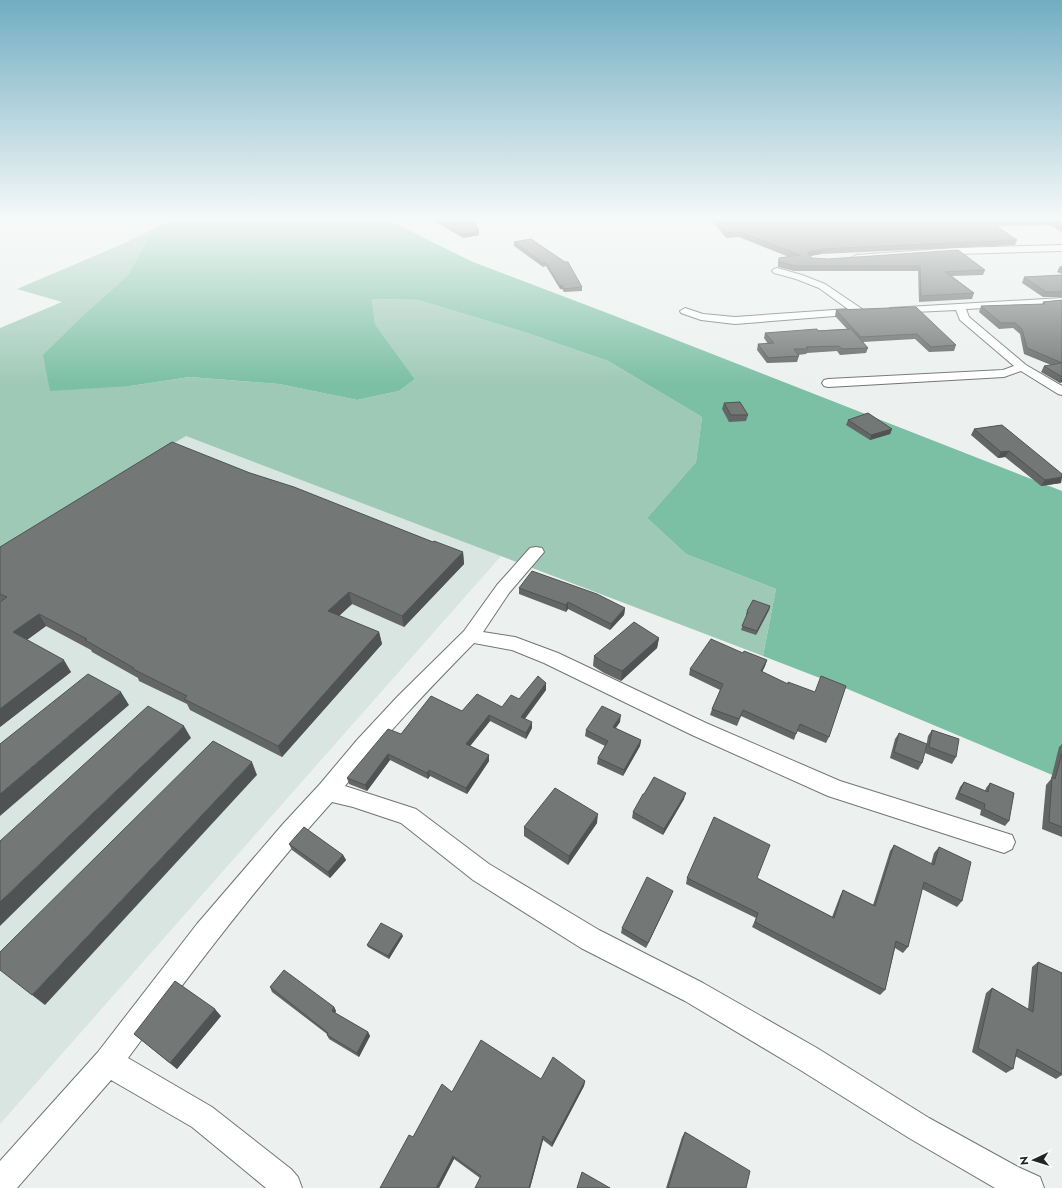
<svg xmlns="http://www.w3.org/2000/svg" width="1062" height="1188" viewBox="0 0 1062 1188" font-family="Jost,sans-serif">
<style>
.built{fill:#d9e5e0}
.green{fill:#9ec9b7}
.forest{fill:#7bbfa4}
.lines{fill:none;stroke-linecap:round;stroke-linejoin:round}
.minor-casing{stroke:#717574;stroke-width:2}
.minor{fill:#fff;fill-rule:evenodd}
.wall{fill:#636665}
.shaded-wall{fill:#505353}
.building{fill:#737776;stroke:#505353}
</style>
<rect width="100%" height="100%" fill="#ecf1ef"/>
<path class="built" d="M186,436L502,555L0,1124V548Z"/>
<path class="green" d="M153,229L128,275L90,309L130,386L190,377L279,384L357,400L399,391L415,379L375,324L372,299L418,300L524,332L608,361L702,417L696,462L647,518L686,554L776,589L763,656L186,436L0,548V328L62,302L17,289L125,243Z"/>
<path class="forest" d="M177,217H382L473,262L615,316L1062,491V779L838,685L763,656L776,589L686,554L647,518L696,462L702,417L608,361L524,332L418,300L372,299L375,324L415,379L399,391L357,400L279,384L190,377L130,386L50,391L43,355L90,309L128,275L153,229Z"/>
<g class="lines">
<g class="minor-casing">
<g id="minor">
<path d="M1062,245V251L957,254L856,261L851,258L856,255L957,248Z"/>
<path d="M777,268L802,275L825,284L865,311L860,314L735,324L701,320L681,313L680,311L685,308L703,314L735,317L848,309L819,288L796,279L774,273L772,271L774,269Z"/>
<path d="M1062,298V304L966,309L969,317L1026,365L1062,386V395L1058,394L1021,371L1004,377L828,387L824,386L822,383L824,380L828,379L1003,370L1014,366L960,320L956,310L894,313L889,310L890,308Z"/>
<path d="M536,547L542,548L544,552L509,593L483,632L515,637L558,653L706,723L840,781L1012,835L1015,842L1012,849L1004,853L828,796L692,735L544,663L512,650L474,643C429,689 385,735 345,786L416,809L489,864L599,930L703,983L817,1048L929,1118L1018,1167L1040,1177L1044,1188H995L909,1138L797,1068L685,1001L581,948L473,880L401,823L353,807L332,802C259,883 193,970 128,1058L212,1107L291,1169L298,1177L302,1188H266L192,1127L111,1080L17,1188H0V1161L98,1052L197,924L283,824L320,784L357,740L398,696L464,631L497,585L530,548Z"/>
</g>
</g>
<use href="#minor" class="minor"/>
</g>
<g class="wall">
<path d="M434,217H471L479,230V235L463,238L434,221Z"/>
<path d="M709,217H1056L1062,221V232L1050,225L997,226L1017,240L1015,245L821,254L810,256L812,258L985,270L983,275L952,276L974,293L972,299L919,302L918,271H794L778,267V263L779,258L789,257L739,237L726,238Z"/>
<path d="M531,239L582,287V291L564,292L562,289H560L546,266L543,267L514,246V242Z"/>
<path d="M1060,266H1062V274L1057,272Z"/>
<path d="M1062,275V297H1043L1022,283L1024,277Z"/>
<path d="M1062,300V382L1060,383L1041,372L1044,366L1051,365L1024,354L1020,334L1013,328L999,329L979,312L981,306L1042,304L1043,302Z"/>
<path d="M836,310L956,345L954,351L929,352L915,339L863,342L868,348L866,353L840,355L837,351L807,353L806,354L798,355L799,356L797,362L767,363L757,350L758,344H768L764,338L765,333L847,329L835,316Z"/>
<path d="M724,403L748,415L746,421L729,422L722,409Z"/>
<path d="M848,420L892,429L890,434L870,440L846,425Z"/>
<path d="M974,429L1062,474L1061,483L1041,486L1005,457L998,458L971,435Z"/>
<path d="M250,473L433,542L463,552L464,564L404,627L352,604L339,616L379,632L382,644L282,757L190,710L187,704L139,681L138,678L92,652L91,650L46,626L27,640L71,672L0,727L1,601H0V547Z"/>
<path d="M519,588L625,608L624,615L610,630L568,609L566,612L519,594Z"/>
<path d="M770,606L769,610L756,635L741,630L747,615L746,614L747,611Z"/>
<path d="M659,638L657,648L621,681L604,673L593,666L594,656Z"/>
<path d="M743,653L767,660L765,666L762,672L829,737L826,743L797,731L794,740L741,716L737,726L710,715L712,709L720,690L689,675L690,669Z"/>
<path d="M546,690L525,719L532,728L526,739L490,721L470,746L489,755V761L467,794L430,776L428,779L390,760L367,791L349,784L347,778L401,734L462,711L502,707L519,699Z"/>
<path d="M620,722L615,728L641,740L640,746L623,776L597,764L598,758L605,746L585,736L586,730Z"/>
<path d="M932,730L956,757L952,764L925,753L928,736Z"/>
<path d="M899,733L922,763L918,770L890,758L895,739Z"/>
<path d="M1062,744V837L1042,829L1046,785L1051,779L1059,747Z"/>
<path d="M964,782L985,791L986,788L990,783L1009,821L1005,826L980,815L981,810L955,799L960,787Z"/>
<path d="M684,799L663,835L632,818L633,812Z"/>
<path d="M597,823L568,865L524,836V827Z"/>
<path d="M289,844L343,855L346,860L330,878L292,850Z"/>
<path d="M894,845L931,864L934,853L939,847L962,901L957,907L922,889L908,947L903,953L895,948L885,990L880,995L752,927L756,918L686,884L687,878H757L832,917L840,896L843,890L873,905L890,851Z"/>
<path d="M673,891L671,896L646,948L621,933L622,928Z"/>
<path d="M403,936L389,959L368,947L367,945Z"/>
<path d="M1038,962L1062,973V1075L1056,1079L1015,1056L1013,1069L1006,1073L972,1052L986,993L992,988L1028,1009L1032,967Z"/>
<path d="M270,987L334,1007L336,1011L335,1013L368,1032L370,1036L359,1057L329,1039L327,1035V1034L272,992Z"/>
<path d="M221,1016L177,1069L134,1034Z"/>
<path d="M541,1079L585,1081L584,1086L552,1147L543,1140L530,1188H475L480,1178L454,1159L439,1188H380L413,1137L452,1092Z"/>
<path d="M685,1132L746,1188H666L682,1137Z"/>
</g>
<g class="shaded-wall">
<path d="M479,230V235L463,238V234Z"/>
<path d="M822,249L821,254L810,256L807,253L811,251Z"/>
<path d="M562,285V289H560V286Z"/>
<path d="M1062,378V382L1060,383Z"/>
<path d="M892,429L890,434L870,440L871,435Z"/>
<path d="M1009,451L1005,457L998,458L1001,452Z"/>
<path d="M1062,477L1061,483L1041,486L1045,480Z"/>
<path d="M463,552L464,564L404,627L402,616Z"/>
<path d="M349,592L352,604L331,623L328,611Z"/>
<path d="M568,602V609L566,612V605Z"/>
<path d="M770,606L769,610L756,635L757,631Z"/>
<path d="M625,608L624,615L610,630L611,624Z"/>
<path d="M39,614L46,626L21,644L13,632Z"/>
<path d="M379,632L382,644L282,757L278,746Z"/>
<path d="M659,638L657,648L621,681L622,671Z"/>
<path d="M64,660L71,672L0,727V709Z"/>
<path d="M767,660L765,666L759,678L761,671Z"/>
<path d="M546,683V690L521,723V717Z"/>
<path d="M121,692L129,705L0,816V794Z"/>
<path d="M489,715L490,721L467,750L466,744Z"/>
<path d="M621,715L620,722L612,734L613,727Z"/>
<path d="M532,722V728L526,739V733Z"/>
<path d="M184,726L191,738L0,926V902Z"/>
<path d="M641,740L640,746L623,776L624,770Z"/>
<path d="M388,754L390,760L367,791L365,785Z"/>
<path d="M489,755V761L467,794L466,788Z"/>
<path d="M252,762L257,775L45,1005L32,995Z"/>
<path d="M429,770L430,776L428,779L427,773Z"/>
<path d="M686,793L684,799L663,835L664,829Z"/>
<path d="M598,814L597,823L568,865L569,856Z"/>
<path d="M343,855L346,860L330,878L328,872Z"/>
<path d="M673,891L671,896L646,948L648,943Z"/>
<path d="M402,934L403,936L389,959L388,956Z"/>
<path d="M334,1007L336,1011L334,1015L332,1011Z"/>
<path d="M215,1009L221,1016L177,1069L170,1063Z"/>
<path d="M368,1032L370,1036L359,1057L357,1053Z"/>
<path d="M585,1081L584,1086L552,1147V1143Z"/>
<path d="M543,1136V1140L530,1188H529Z"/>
<path d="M453,1156L454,1159L439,1188H436Z"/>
</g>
<g class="building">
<path d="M435,217H471L479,230L463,234Z"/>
<path d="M713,217H1056L1062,221V226L1053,220L990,222L1017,240L822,249L811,251L807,253L812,258L828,259L958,250L985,270L945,272L974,293L921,296L920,266H796L779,262V258L800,255L740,232L727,233Z"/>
<path d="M531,239L565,262H568L582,287L564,289L562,285L560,286L546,263H543L514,242Z"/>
<path d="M1062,275V292H1046L1024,277Z"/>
<path d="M1062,300V363L1027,348L1022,329L1015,323H1001L981,306L1045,304L1043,302Z"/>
<path d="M916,307L956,345L931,347L917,334L861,337L836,310Z"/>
<path d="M817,329L818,331L851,329L868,348L842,349L839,346L806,347L808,349H794L799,356L768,358L758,344L774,343L765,333Z"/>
<path d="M1062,363V377L1044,366Z"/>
<path d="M740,402L748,415H731L724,403Z"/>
<path d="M868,413L892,429L871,435L848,420Z"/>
<path d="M1002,425L1062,474V477L1045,480L1009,451L1001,452L974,429Z"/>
<path d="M172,442L250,473L294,487L433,542L434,541L463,552L402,616L349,592L328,611L379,632L278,746L184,699L187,696L133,669L134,668L85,640L87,639L39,614L13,632L64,660L0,709V602L7,597L0,594V547Z"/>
<path d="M532,571L597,594L625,608L611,624L568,602L566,605L519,588Z"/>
<path d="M753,600L770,606L757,631L742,626L748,612L747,611Z"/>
<path d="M634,622L659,638L622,671L605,663L594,656Z"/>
<path d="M711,639L743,653L744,651L767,660L761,671L788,684V682L815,692L821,676L846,686L829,737L800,724L796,734L743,710L739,719L712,709L723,684L690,669Z"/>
<path d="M88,674L121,692L0,794V744Z"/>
<path d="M538,676L546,683L521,717L532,722L526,733L489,715L466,744L489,755L466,788L429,770L427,773L388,754L365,785L347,778L388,729L401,734L431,696L462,711L477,694L502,707L511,695L519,699Z"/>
<path d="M148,706L184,726L0,902V841Z"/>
<path d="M602,706L621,715L613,727L641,740L624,770L598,758L608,741L586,730Z"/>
<path d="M932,730L959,739L956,757L929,747Z"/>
<path d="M899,733L927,744L922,763L894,752Z"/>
<path d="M213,741L252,762L32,995L0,970V952Z"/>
<path d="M1062,753V827L1049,822L1052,777L1055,779Z"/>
<path d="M654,777L686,793L664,829L633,812L643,794H644Z"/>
<path d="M964,782L988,792L990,783L1014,793L1009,821L984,809L985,804L959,793Z"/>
<path d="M555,788L598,814L569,856L524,827Z"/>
<path d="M714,817L770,845L757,878L834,918L843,890L875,906L894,845L934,865L939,847L971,862L962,901L924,882L908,947L896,941L885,990L755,922L758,913L687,878Z"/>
<path d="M304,827L343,855L328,872L289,844Z"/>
<path d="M647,877L673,891L648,943L622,928Z"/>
<path d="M381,923L402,934L388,956L367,945Z"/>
<path d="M1038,962L1062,973V1074L1017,1049L1013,1069L978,1048L992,988L1033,1012Z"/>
<path d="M284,970L334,1007L332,1011L368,1032L357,1053L327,1035L328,1033L270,987Z"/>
<path d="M175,981L215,1009L170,1063L134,1034Z"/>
<path d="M481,1040L541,1079L553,1057L585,1081L552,1143L543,1136L529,1188H475L481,1176L453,1156L436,1188H380L409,1135L413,1137L442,1084L452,1092Z"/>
<path d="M685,1132L750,1171L746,1188H668Z"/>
<path d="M582,1172L610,1188H577Z"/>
</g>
<linearGradient id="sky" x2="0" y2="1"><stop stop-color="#71adc2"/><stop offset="0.57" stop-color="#f6f9f8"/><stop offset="1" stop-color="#f6f9f8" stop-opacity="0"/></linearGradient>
<rect width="1062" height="384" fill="url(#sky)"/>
<g transform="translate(1034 1160) rotate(266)" stroke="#f9fefc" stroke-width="3" paint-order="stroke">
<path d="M0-3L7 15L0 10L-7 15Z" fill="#232424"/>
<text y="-6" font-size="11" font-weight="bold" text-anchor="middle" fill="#232424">N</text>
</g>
</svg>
